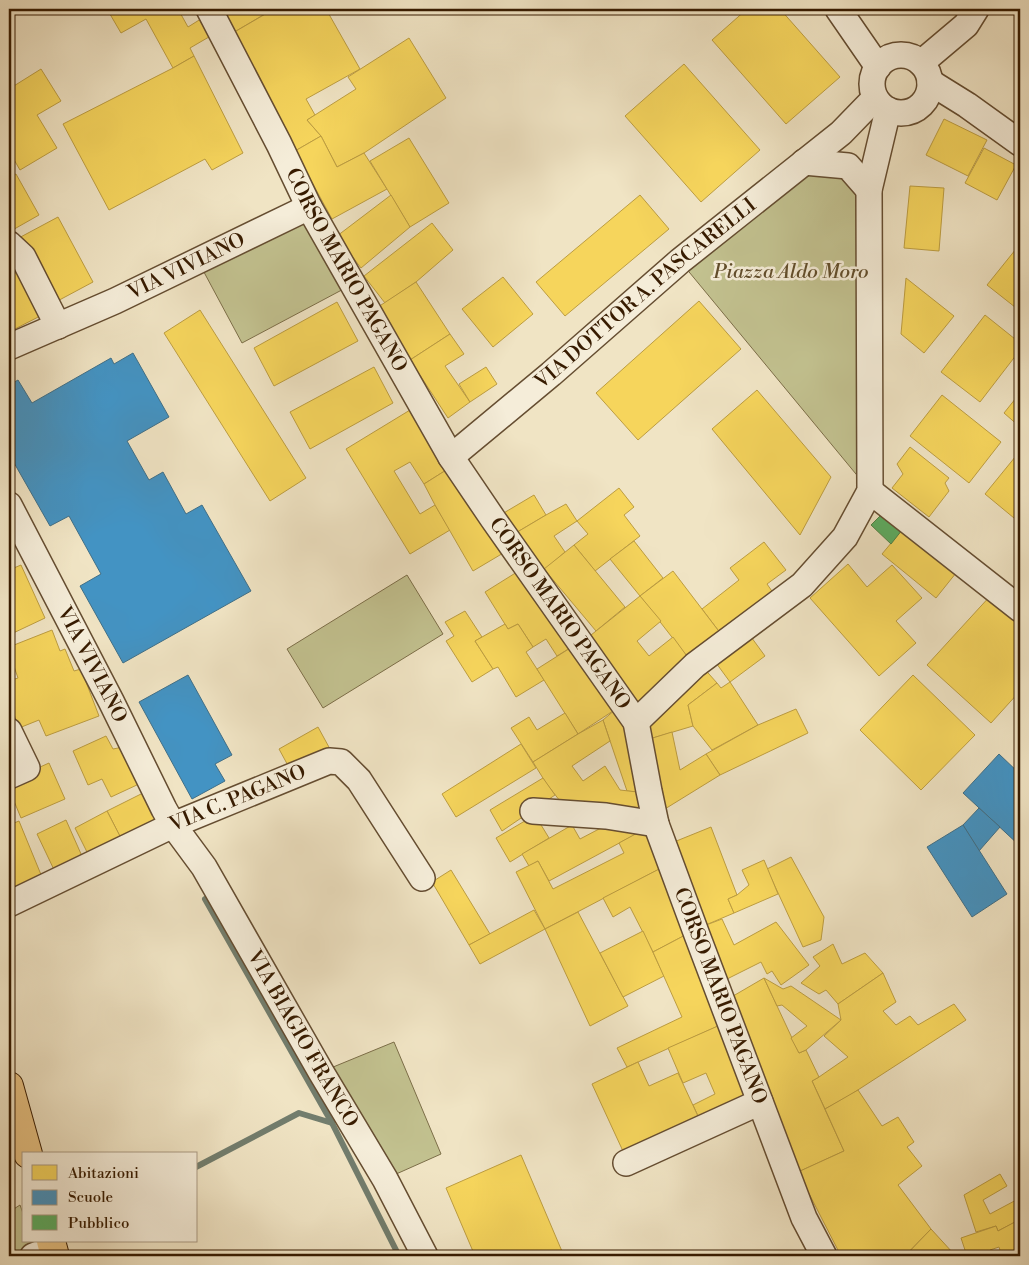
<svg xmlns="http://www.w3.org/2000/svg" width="1029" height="1265" viewBox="0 0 1029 1265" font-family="'Libre Bodoni',serif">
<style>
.green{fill:#c2c18f;stroke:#7c6e48}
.homes{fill:#f6d55c;stroke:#bd9d40}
.schools{fill:#4393c3;stroke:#3f6f88}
.public{fill:#5aae61;stroke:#508244}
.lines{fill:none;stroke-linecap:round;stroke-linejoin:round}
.stream{stroke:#727d6d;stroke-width:6}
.minor-casing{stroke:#654d31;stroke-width:28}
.major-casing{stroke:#371b00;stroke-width:30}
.minor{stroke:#f5edd9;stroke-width:25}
.major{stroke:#e8c282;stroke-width:28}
.labels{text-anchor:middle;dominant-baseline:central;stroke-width:5;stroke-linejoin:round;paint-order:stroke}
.street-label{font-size:20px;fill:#371b00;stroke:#f5edd9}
.park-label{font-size:20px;font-style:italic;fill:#614d2b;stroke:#f5edd9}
</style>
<rect width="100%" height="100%" fill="#f0e4c4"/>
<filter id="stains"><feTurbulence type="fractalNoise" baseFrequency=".004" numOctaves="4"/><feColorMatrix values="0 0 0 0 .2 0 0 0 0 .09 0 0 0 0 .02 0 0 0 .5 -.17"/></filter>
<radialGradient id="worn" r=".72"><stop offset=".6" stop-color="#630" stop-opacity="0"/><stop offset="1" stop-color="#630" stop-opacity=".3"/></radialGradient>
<g class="green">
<path d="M804,162L848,166L869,190L870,491L680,261Z"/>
<path d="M309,207L353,284L242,343L198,261Z"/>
<path d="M407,575L443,634L323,708L287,649Z"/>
<path d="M394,1042L441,1154L385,1179L321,1072Z"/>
<path d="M20,1205L24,1216V1241H32L37,1256H9V1212Z"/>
</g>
<g class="homes">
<path d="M107,9H178L188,27L204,17L214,34L190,48L194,56L173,68L146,19L121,33Z"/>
<path d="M216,9H269L270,11L231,34Z"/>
<path d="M274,9H299L302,14L312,9H326L360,69L306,99L315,115L307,120L321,136L295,151L231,34Z"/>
<path d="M747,9H780L840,77L786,124L712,40Z"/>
<path d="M409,38L446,98L364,153L337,167L321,136L307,120L356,89L348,77Z"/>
<path d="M194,56L243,153L212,170L205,159L109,210L63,124L173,68Z"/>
<path d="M684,64L760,150L701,202L625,116Z"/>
<path d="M41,69L61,101L37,115L57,148L20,170L9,151V89Z"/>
<path d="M944,119L987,140L968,176L926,155Z"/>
<path d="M321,136L337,167L364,153L387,189L332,219L295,151Z"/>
<path d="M409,138L449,203L410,227L370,161Z"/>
<path d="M984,148L1016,165L997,200L965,183Z"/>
<path d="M16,174L39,215L9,232V177Z"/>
<path d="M910,186L944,188L939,251L904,248Z"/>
<path d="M391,195L410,227L361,268L337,236Z"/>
<path d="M640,195L669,229L565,316L536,282Z"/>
<path d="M58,217L93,282L50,305L15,240Z"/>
<path d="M432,223L453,250L416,282L385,303L364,276Z"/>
<path d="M1016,249L1020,252V311L987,285Z"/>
<path d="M24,269L46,313L9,332V276Z"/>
<path d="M503,277L533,314L493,347L462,309Z"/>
<path d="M906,278L954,316L924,353L901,334Z"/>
<path d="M416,282L450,334L410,360L375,309Z"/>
<path d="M699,301L741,349L638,440L596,393Z"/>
<path d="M337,302L358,341L274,386L254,348Z"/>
<path d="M200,310L306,478L270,501L164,333Z"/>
<path d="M985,315L1020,343V350L980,402L941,372Z"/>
<path d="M450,334L464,354L445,366L470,402L448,418L410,360Z"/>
<path d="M374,367L393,403L310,449L290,412Z"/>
<path d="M486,367L497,384L470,402L459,384Z"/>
<path d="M757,390L831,477L800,535L712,429Z"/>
<path d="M1020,393V427L1004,413Z"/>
<path d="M942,395L1001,442L969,483L910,436Z"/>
<path d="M415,407L451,467L424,484L410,462L394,471L420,514L435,505L450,530L410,554L346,449Z"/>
<path d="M910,447L949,478L945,483L949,491L929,517L892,488L903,474L897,464Z"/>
<path d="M1020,451V523L985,494Z"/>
<path d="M451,467L505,552L473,571L435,505L424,484Z"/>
<path d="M619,488L634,507L624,515L640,536L595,571L574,545L588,534L577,521Z"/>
<path d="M534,495L546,515L514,534L502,514Z"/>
<path d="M566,504L577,521L554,536L565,552L541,573L514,534L546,515Z"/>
<path d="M902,530L956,573L936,598L882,554Z"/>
<path d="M634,541L663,578L640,596L610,559Z"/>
<path d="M764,542L786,570L767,584L776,597L724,638L702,609L739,580L730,568Z"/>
<path d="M574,545L625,607L596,631L544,569Z"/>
<path d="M848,564L867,587L892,565L922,598L896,621L916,643L879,676L810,598Z"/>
<path d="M21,565L45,618L9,635V570Z"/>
<path d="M525,567L575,645L557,656L546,639L533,647L518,624L508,629L485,592Z"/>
<path d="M673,571L724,638L692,663L640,596Z"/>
<path d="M992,594L1020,620V691L991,723L927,665Z"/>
<path d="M640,596L661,621L637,641L649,656L673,637L692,663L640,705L586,639Z"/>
<path d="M465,611L482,637L475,641L493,669L472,682L446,641L454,636L445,622Z"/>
<path d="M505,624L508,629L518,624L533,647L526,652L544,680L516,697L498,667L493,669L475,641Z"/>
<path d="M52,630L60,651L65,649L74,671L81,669L99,716L46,736L39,720L19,728L9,701V681L18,678L9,652V647Z"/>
<path d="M746,630L765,656L730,682L711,656Z"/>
<path d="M575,645L616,709L578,734L537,669Z"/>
<path d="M701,665L717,683L688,705L693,726L643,741L640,721Z"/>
<path d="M913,675L975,735L921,790L860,730Z"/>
<path d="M730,682L758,725L712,750L693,726L688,705L717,683L721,688Z"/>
<path d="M616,709L638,740L646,793L627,791L603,720Z"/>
<path d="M796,709L808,733L720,775L706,754L758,725Z"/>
<path d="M565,713L578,734L533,762L511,728L529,717L537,730Z"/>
<path d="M603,720L610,741L572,766L583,781L605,766L620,790L646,793L650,819L567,810L546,783L533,762L578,734Z"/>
<path d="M318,727L330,749L291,771L279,749Z"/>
<path d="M672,732L680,770L706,754L720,775L660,812L643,741Z"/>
<path d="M106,736L113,749L123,747L139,784L111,797L102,779L88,785L73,751Z"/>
<path d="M521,744L536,768L456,817L442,794Z"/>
<path d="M49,763L65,799L21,818L9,789V781Z"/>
<path d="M543,778L555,795L502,831L490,810Z"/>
<path d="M145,792L162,825L124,844L107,811Z"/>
<path d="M107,811L124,844L91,860L75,828Z"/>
<path d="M535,815L549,838L510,862L496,838Z"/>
<path d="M618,819L630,823L636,834L549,881L538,861L529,866L522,854L572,825L580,839Z"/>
<path d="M66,820L85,863L57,876L37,834Z"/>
<path d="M19,821L44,882L9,897V825Z"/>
<path d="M652,825L665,866L545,929L516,872L538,861L553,889L624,853L619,843Z"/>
<path d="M711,827L737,895L728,899L734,913L701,927L669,844Z"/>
<path d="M791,857L824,917L821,940L803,947L767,869Z"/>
<path d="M764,860L778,894L734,913L728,899L737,895L749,885L742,870Z"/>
<path d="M665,866L691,932L653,952L630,907L613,917L603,898Z"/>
<path d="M451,870L490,934L469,945L432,882Z"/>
<path d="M534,910L545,929L480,964L469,945Z"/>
<path d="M578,912L628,1006L590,1026L545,929Z"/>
<path d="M722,919L734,945L776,922L809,965L781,985L772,971L767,974L761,962L721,982L701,927Z"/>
<path d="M643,931L664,976L623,997L600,953Z"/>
<path d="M691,932L727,1022L627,1067L617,1048L682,1017L653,952Z"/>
<path d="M833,944L842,964L865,953L883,973L838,1004L826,990L819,994L801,983L820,966L813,957Z"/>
<path d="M883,973L896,1002L883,1011L896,1025L910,1016L918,1025L954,1004L966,1020L847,1097L825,1109L812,1081L819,1077L848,1057L824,1036L841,1020L838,1004Z"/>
<path d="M764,978L799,1053L806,1050L819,1077L812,1081L844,1151L798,1172L728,999Z"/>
<path d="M764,978L783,989L791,986L841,1020L806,1050L799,1053L791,1038L807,1026L782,1005L777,1006Z"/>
<path d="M727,1022L759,1100L703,1127L693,1105L715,1094L706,1073L683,1083L668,1048Z"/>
<path d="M638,1062L649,1086L678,1073L703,1127L628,1162L592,1084Z"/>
<path d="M858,1090L882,1126L898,1117L914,1142L907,1147L922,1166L898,1185L931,1229L905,1256H841L798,1172L844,1151L825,1109Z"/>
<path d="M521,1155L564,1256H475L446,1188Z"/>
<path d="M1000,1174L1007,1186L983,1200L990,1214L1020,1198V1233L1015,1222L998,1231L996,1226L976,1232L964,1195Z"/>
<path d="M1015,1222L1020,1233V1248L1002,1256L999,1247L990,1250L991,1256H974V1254L967,1256L961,1238L996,1226L998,1231Z"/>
<path d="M931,1229L953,1253L954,1256H905Z"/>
<path d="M1020,1248V1256H1002Z"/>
</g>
<g class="schools">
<path d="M133,353L169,417L127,441L149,480L163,472L186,514L202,505L251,591L123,663L80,586L101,574L69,516L50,526L9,454V385L18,380L32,403L111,358L114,364Z"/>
<path d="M188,675L232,755L215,764L225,781L192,799L139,702Z"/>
<path d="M999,754L1020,774V846L963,793Z"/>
<path d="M979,808L1000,827L979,851L963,825Z"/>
<path d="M963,825L1007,894L972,917L927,847Z"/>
</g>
<path class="public" d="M883,513L902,530L891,544L871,525Z"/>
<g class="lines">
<g class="stream">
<path d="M205,899L332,1123L399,1256"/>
<path d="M196,1167L299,1113L332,1123"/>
<path d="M12,1256L28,1250"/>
</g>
<g class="minor-casing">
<g id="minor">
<path id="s1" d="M209,9L279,144L309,207L451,457L493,519L636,722L649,791L656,824L697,935L804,1218L824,1256"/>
<path d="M838,9L878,67"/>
<circle cx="901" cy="84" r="29"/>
<path d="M921,63L966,25L976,9"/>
<path d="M930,82L967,105L1020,143"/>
<path d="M804,162L848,166L869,190"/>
<path d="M9,244L23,257L58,326"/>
<path id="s2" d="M9,347L115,301L309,207"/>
<path id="s3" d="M451,457L551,374L680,261L841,133L875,98"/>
<path d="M870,491L1020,609"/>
<path id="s4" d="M9,505L111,701L164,809L173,825L204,867L321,1072L385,1179L425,1256"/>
<path d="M636,722L695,665L802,585L845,537L870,491L869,190L888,110"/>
<path d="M9,731L27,768L9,776"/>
<path d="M533,811L606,816L656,824"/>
<path id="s5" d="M9,904L173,825L329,761L341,762L359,780L422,878"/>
<path d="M626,1163L760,1102"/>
<path d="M33,1256L53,1248"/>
</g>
</g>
<g class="major-casing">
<g id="major">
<path d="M9,1086L28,1154"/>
<path d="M51,1241L55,1256"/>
</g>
</g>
<use href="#minor" class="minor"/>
<use href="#major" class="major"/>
</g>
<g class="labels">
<g class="street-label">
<text stroke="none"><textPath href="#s2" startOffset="195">VIA VIVIANO</textPath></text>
<text stroke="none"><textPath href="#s1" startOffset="295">CORSO MARIO PAGANO</textPath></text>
<text stroke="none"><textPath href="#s3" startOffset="254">VIA DOTTOR A. PASCARELLI</textPath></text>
<text stroke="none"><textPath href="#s1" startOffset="700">CORSO MARIO PAGANO</textPath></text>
<text stroke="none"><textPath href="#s4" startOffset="180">VIA VIVIANO</textPath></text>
<text stroke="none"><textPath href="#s5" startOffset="252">VIA C. PAGANO</textPath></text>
<text stroke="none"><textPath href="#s1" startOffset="1120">CORSO MARIO PAGANO</textPath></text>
<text stroke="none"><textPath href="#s4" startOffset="610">VIA BIAGIO FRANCO</textPath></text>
</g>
<g class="park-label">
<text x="791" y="272">Piazza Aldo Moro</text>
</g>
</g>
<rect width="1029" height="1265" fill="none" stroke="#f0e4c4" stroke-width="30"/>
<rect x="10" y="10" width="1009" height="1245" fill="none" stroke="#371b00" stroke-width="2.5"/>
<rect x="15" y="15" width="999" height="1235" fill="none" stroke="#371b00"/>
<rect x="22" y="1152" width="175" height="90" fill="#f5edd9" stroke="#a99982"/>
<rect x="32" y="1165" width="25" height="15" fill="#f6d55c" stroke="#a99982"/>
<text x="68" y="1178" font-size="15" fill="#371b00">Abitazioni</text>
<rect x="32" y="1190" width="25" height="15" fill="#4393c3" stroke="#a99982"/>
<text x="68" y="1202" font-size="15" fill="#371b00">Scuole</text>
<rect x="32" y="1215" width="25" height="15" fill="#5aae61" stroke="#a99982"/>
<text x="68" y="1228" font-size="15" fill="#371b00">Pubblico</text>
<rect width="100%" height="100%" filter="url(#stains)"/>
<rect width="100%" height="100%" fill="url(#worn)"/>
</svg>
